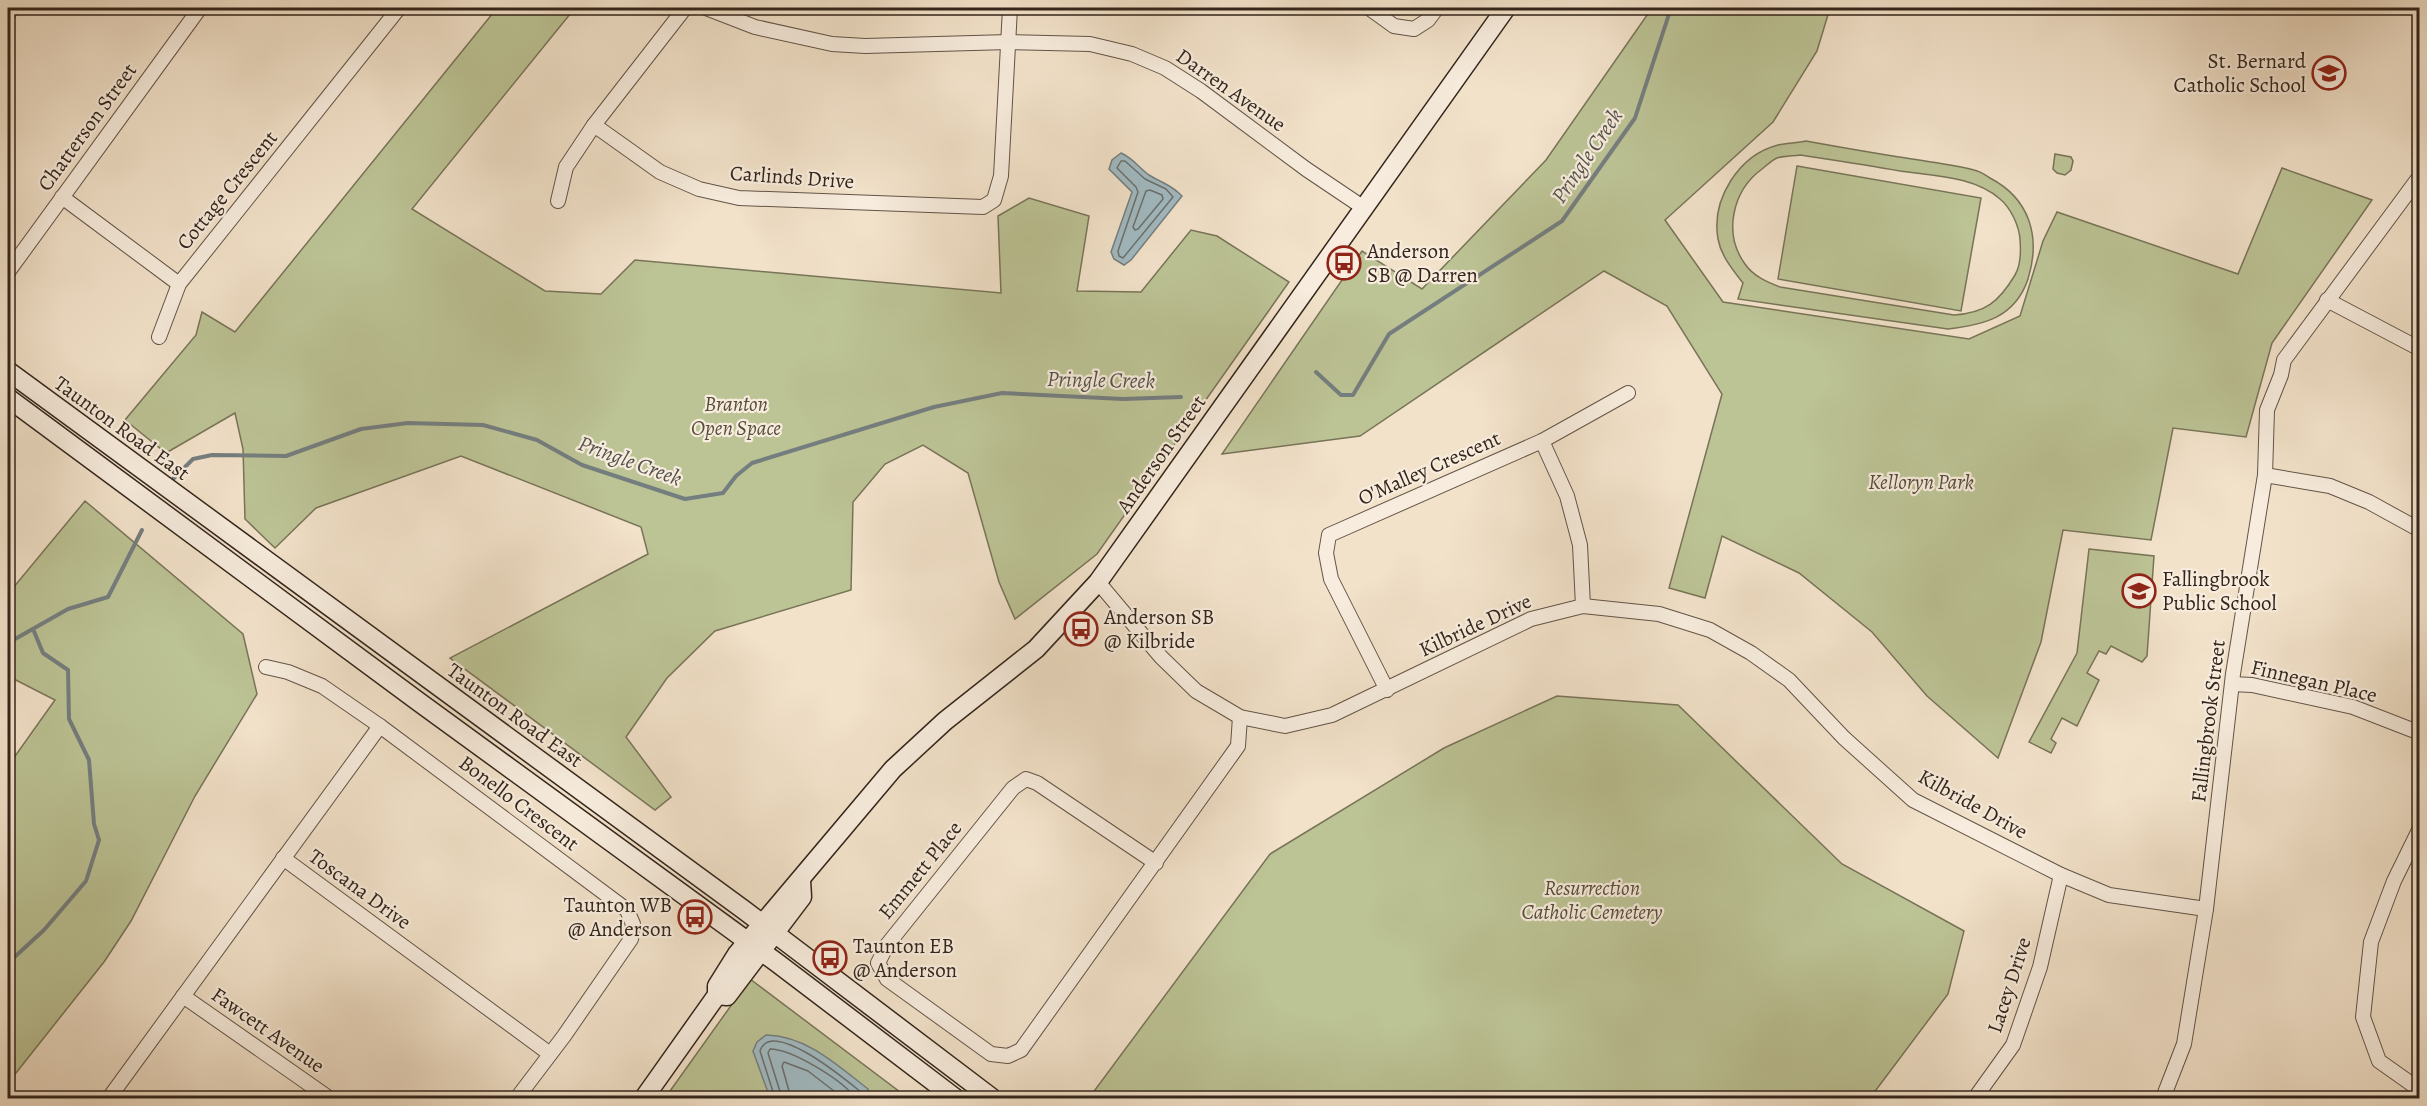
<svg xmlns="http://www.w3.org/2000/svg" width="2427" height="1106" viewBox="0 0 2427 1106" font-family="Alegreya,serif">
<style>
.green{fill:#bcc395;stroke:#787458;stroke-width:1.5;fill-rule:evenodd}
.water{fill:#a1bac2;stroke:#757e7f;stroke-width:1.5}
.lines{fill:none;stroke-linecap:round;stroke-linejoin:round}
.shore{stroke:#6a706e;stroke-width:1.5}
.stream{stroke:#757e7f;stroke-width:4}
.street-casing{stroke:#635447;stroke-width:16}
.secondary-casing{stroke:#33251b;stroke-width:21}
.street{stroke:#f7ecdd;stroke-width:14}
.secondary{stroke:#f7ecdd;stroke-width:18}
.labels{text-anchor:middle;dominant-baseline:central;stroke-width:4.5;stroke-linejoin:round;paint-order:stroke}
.poi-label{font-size:21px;fill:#33251b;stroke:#f7ecdd;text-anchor:start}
.street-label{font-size:21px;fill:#33251b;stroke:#f7ecdd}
.park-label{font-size:21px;font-style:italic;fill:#554c3a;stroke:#f7ecdd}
.water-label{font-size:22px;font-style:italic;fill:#54524d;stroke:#f7ecdd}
</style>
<rect width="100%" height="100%" fill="#f2e2ca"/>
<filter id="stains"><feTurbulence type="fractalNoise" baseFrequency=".00333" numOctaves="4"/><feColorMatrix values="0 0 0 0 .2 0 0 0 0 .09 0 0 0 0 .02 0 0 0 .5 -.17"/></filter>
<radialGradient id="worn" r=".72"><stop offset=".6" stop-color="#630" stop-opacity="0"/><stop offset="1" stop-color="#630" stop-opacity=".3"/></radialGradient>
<g class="green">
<path d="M497,8H575L412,209L545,291L601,294L635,260L1001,293L998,216L1029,198L1089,216L1077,291L1141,292L1191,230L1217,236L1289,282L1097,554L1015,619L999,582L968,473L923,445L885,464L853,502L851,590L715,631L667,678L626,737L671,797L655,810L450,658L648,554L641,527L461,456L316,508L275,548L245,519L243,449L235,413L166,453L125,420L196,335L202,312L235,332Z"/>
<path d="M1652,8H1830L1817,51L1773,122L1665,220L1723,302L1969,339L2020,316L2043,241L2057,212L2238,274L2282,168L2372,200L2272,343L2246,437L2173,428L2151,540L2063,530L2041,642L1998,758L1927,696L1872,632L1799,573L1722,536L1705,598L1669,588L1722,394L1667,306L1604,271L1360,436L1222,454L1362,251L1422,289L1546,160Z"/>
<path d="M1806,141C1839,147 1873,153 1906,158C1928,162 1952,164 1974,170C1980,171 1985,175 1990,178C2030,199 2041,237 2028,279C2015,318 1983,325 1948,329L1738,299L1743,283C1733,270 1721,256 1718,239C1711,199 1739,155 1778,145C1787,143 1797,143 1806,141ZM1800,155C1833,160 1867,165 1900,171C1933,176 1974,176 2000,199C2011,208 2019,226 2020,239C2021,251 2021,265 2015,275C1999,302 1985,313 1954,315L1780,287C1767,282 1753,276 1745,264C1723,234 1732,191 1762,169C1766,166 1772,160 1777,158C1784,156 1793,156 1800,155Z"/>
<path d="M2055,154L2071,157L2073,161L2071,170L2065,175L2057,173L2053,169Z"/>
<path d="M1797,166L1981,198L1961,311L1778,279Z"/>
<path d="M85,501L243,634L257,694L195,796L131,921L104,962L8,1083V766L55,700L8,676V594Z"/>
<path d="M2089,549L2154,556L2147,656L2142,662L2111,646L2106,654L2099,651L2087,673L2099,680L2077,726L2062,718L2051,739L2056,743L2051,753L2029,742L2077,653Z"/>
<path d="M1557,696L1678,705L1842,864L1964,931L1948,994L1870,1098H1089L1270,854L1444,748Z"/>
<path d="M750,979L908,1098H665Z"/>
</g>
<g class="water">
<path d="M1121,153C1133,158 1139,168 1149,175C1163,184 1169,183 1182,196L1131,260L1124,265L1114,259L1111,252L1132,192L1109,169L1112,160Z"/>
<path d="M766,1035C807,1036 837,1065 868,1089L869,1098H770L753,1051L757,1042Z"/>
</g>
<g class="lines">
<g class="shore">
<path d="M1121,161H1125L1145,179L1166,189L1173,197L1123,258L1119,256L1118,251L1138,192L1136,187L1117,168Z"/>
<path d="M1150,190L1162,195L1163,199L1138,229L1135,230L1133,227L1146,191Z"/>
<path d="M775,1098L760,1051C771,1017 846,1080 861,1092L863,1098"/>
<path d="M782,1098L768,1053L770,1049C792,1049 844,1081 855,1098"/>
<path d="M791,1098L782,1066L784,1062L808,1071L843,1098"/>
</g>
<g class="stream">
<path d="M1316,372L1341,395H1353L1389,334L1562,221L1635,118L1671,8"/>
<path d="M172,480L193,459L212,455L286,456L361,429L408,423L483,425L537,440L582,465L685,499L723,493L736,476L752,463L934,407L1002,393L1123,399L1181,397"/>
<path d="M8,643L68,609L108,597L142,530"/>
<path d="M8,963L44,930L86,881L99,840L94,824L89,760L69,719L68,670L43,653L33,629"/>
</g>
<g class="street-casing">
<g id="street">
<path d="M706,8L755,27L832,44L865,46L1009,42L1090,44L1132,54L1165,68L1201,91L1306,169L1364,208"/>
<path d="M1369,8L1394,26L1414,29L1428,20L1437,8"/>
<path d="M8,14L12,8"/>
<path d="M594,125L660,172L699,189L739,198L983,207L994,200L1001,176L1010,8"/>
<path d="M62,197L179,284"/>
<path d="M558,201L566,167L594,125L685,8"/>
<path d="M8,272L200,8"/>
<path d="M2327,300L2420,349"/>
<path d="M159,337L179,284L399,8"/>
<path d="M1542,441L1567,496L1580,545L1583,606"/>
<path d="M2265,475L2330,486L2369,502L2420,530"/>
<path d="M1098,582L1161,657L1196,691L1240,717L1285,726L1332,715L1531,619L1583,606L1659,614L1710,630L1751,653L1789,680L1844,738L1913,800L2061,875L2109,895L2206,909"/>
<path d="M266,667L288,672L322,686L380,726L627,910L633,924L631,939L564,1036L517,1098"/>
<path d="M2232,684L2252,685L2353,707L2420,733"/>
<path d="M1387,690L1331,579L1326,553L1329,535L1542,441L1628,393"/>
<path d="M2420,828L2394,881L2371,942L2363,1017L2379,1061L2420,1090"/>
<path d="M283,858L550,1054"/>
<path d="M1156,863L1037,783L1026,779L1013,788L887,945L878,963L887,979L991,1054L1008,1056L1021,1050L1238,746L1240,717"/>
<path d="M183,996L329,1098"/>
<path d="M109,1098L380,726"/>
<path d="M1975,1098L2013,1045L2040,967L2061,875"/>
<path d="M2163,1098L2184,1044L2206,909L2233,674L2265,475L2267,410L2281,375L2284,360L2420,176"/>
</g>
</g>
<g class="secondary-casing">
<g id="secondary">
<path d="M8,371L744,910L992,1098"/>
<path d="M8,398L419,702L776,962L955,1098"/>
<path d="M717,995L727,996L802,897L801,880"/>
<path d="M644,1098L717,995V986L737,954L893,769L945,721L1036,649L1098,582L1506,8"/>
</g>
</g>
<use href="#street" class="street"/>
<use href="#secondary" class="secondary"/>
</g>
<defs>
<g id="school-ring" transform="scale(1.725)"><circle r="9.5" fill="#f7ecdd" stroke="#8f2418" stroke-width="1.5"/><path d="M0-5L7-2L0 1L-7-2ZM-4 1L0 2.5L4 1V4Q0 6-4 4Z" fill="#8f2418"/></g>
<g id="bus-ring" transform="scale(1.725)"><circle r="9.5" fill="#f7ecdd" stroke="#8f2418" stroke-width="1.5"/><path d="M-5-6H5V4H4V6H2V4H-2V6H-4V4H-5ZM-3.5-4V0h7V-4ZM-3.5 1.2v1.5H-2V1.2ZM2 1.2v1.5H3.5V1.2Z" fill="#8f2418"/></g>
</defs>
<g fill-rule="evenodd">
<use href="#school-ring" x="2329" y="73"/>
<use href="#bus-ring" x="1344" y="263"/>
<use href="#school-ring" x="2139" y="591"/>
<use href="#bus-ring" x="1081" y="629"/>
<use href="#bus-ring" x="695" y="917"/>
<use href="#bus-ring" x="830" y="958"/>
</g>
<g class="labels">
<g class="poi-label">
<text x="2306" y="61" text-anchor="end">St. Bernard<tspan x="2306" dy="24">Catholic School</tspan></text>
<text x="1367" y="251">Anderson<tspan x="1367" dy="24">SB @ Darren</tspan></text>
<text x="2162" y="579">Fallingbrook<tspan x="2162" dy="24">Public School</tspan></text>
<text x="1104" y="617">Anderson SB<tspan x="1104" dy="24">@ Kilbride</tspan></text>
<text x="672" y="905" text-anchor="end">Taunton WB<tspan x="672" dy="24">@ Anderson</tspan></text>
<text x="853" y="946">Taunton EB<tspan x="853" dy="24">@ Anderson</tspan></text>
</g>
<g class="street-label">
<text transform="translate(1231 90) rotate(35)">Darren Avenue</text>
<text transform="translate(87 127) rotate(-54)">Chatterson Street</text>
<text transform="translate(792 177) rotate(4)">Carlinds Drive</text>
<text transform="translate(227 190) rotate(-51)">Cottage Crescent</text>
<text transform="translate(122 428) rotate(36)">Taunton Road East</text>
<text transform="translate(1161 454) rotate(-55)">Anderson Street</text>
<text transform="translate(1429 468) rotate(-24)">O'Malley Crescent</text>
<text transform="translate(1475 625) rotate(-25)">Kilbride Drive</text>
<text transform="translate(2314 681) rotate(13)">Finnegan Place</text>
<text transform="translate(515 715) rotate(36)">Taunton Road East</text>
<text transform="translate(2208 721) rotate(-83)">Fallingbrook Street</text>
<text transform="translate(519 803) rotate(37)">Bonello Crescent</text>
<text transform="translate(1973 804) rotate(29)">Kilbride Drive</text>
<text transform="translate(920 870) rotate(-51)">Emmett Place</text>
<text transform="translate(360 889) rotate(36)">Toscana Drive</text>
<text transform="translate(2009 985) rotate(-72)">Lacey Drive</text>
<text transform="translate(268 1030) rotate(35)">Fawcett Avenue</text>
</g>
<g class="park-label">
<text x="736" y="404">Branton<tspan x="736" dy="24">Open Space</tspan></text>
<text x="1921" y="482">Kelloryn Park</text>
<text x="1592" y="888">Resurrection<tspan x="1592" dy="24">Catholic Cemetery</tspan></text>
</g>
<g class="water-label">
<text transform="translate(1587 156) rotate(-56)">Pringle Creek</text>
<text transform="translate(1101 380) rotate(1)">Pringle Creek</text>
<text transform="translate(630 461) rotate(20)">Pringle Creek</text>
</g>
</g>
<rect width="2427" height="1106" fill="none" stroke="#f2e2ca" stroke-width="30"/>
<rect x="9" y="9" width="2409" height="1088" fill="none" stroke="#33251b" stroke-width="3"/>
<rect x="15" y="15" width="2397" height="1076" fill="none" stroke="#33251b" stroke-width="1.5"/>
<rect width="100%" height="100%" filter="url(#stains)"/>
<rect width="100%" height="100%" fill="url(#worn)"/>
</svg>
